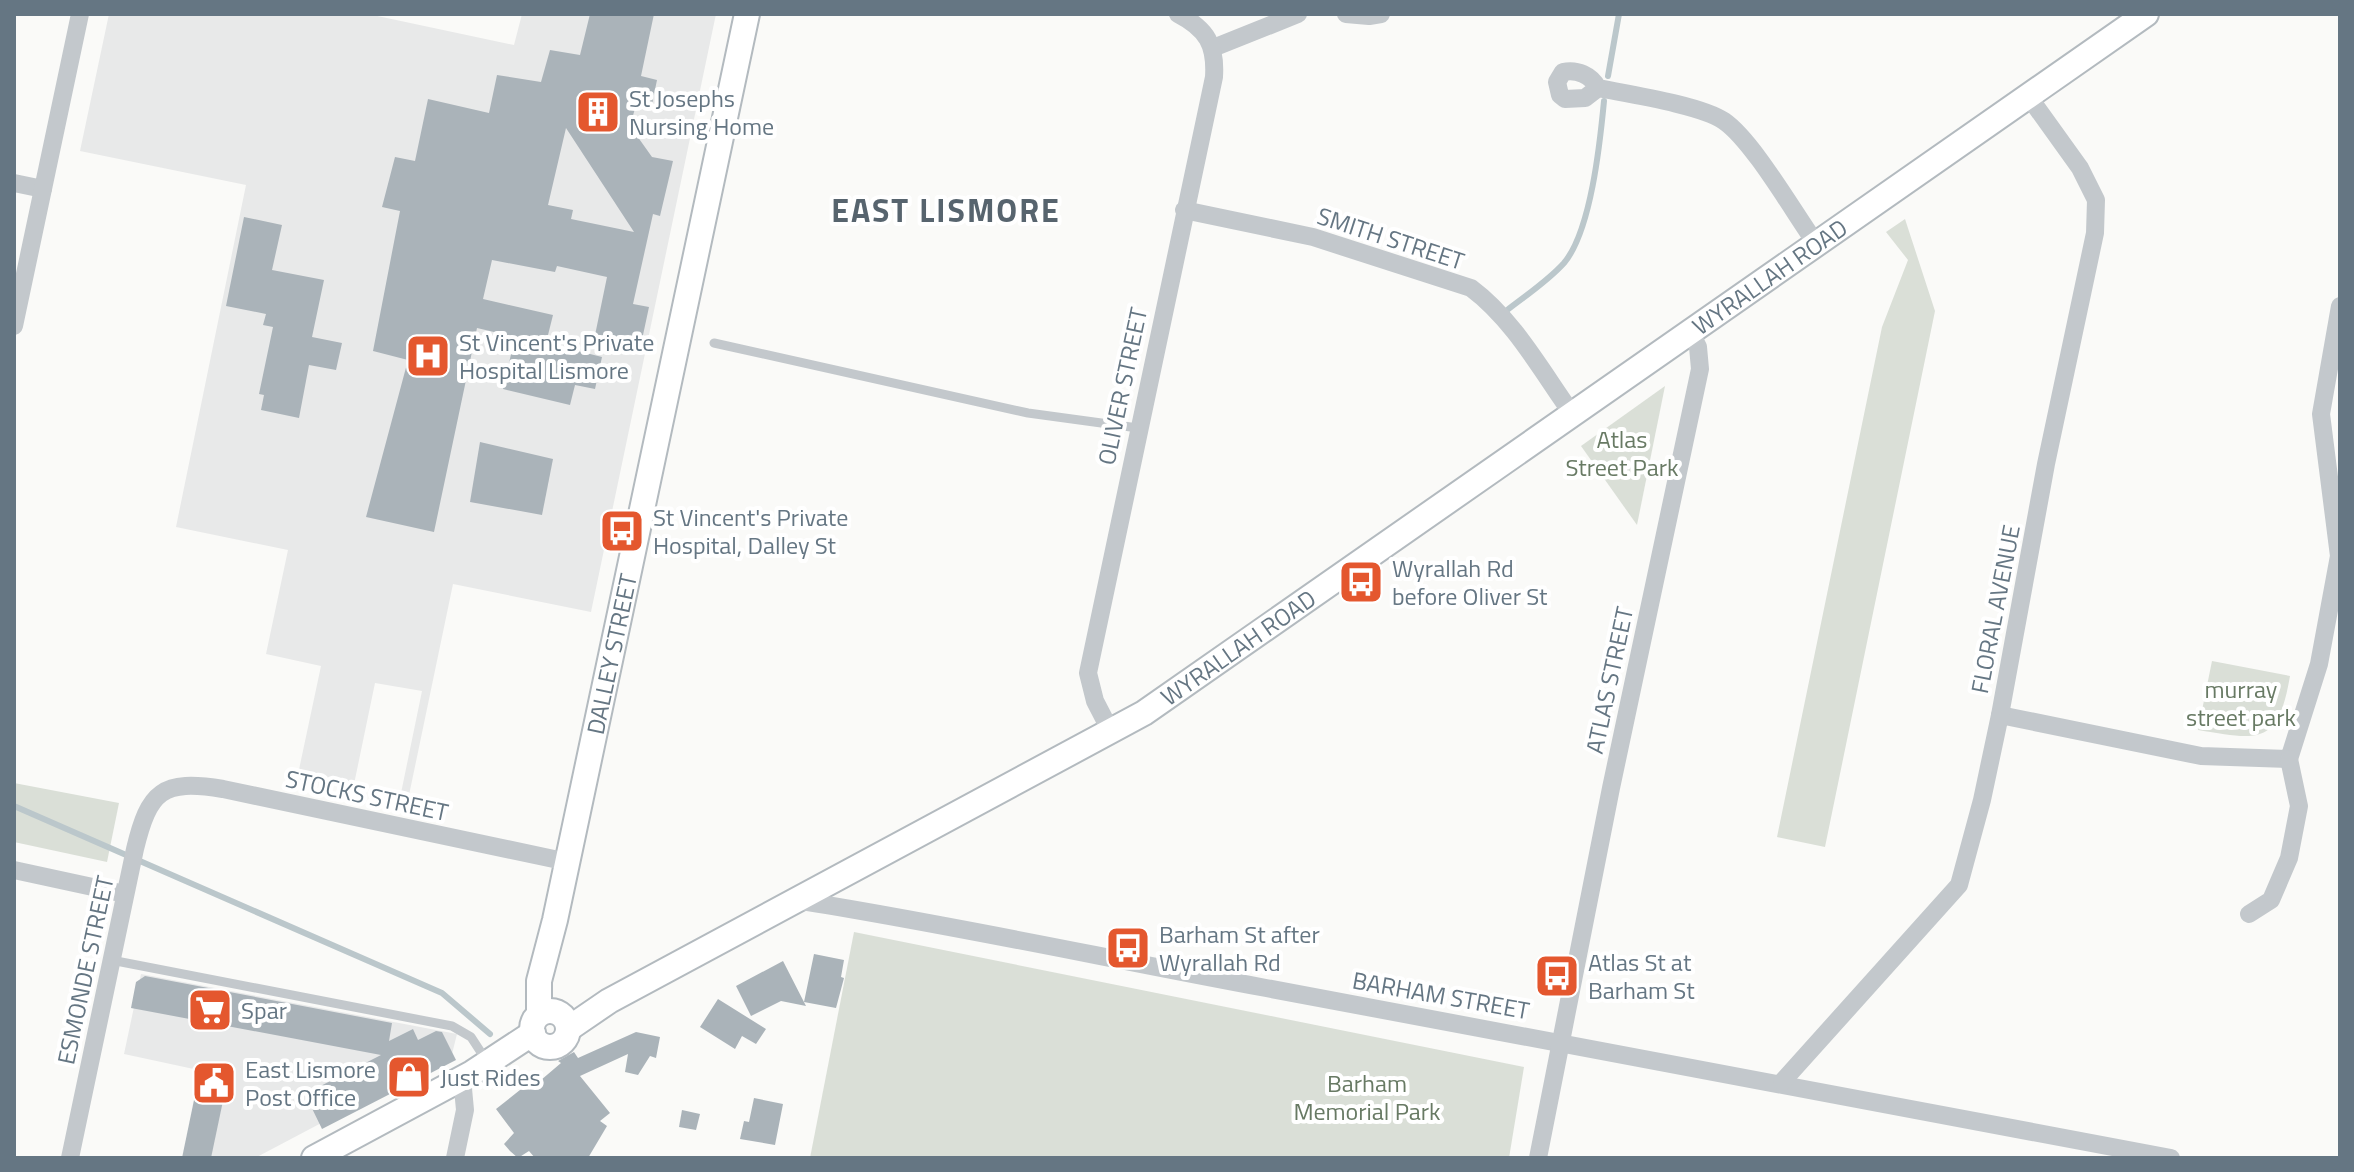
<svg xmlns="http://www.w3.org/2000/svg" width="2354" height="1172" viewBox="0 0 2354 1172" font-family="'Titillium Web',sans-serif">
<style>
.built{fill:#e8e9e9}
.green{fill:#dadfd7}
.lines{fill:none;stroke-linecap:round;stroke-linejoin:round}
.stream{stroke:#bbc7cb;stroke-width:6}
.building{fill:#aab3b9;fill-rule:evenodd}
.secondary-casing{stroke:#b3babf;stroke-width:28}
.lane{stroke:#c3c8cc;stroke-width:9}
.street{stroke:#c3c8cc;stroke-width:18}
.secondary{stroke:#fff;stroke-width:24}
.labels{text-anchor:middle;dominant-baseline:central;stroke-width:8;stroke-linejoin:round;paint-order:stroke}
.poi-label{font-size:24px;fill:#657683;stroke:#fff;text-anchor:start}
.street-label{font-size:24px;fill:#657683;stroke:#fff}
.park-label{font-size:24px;fill:#687a64;stroke:#fff}
.district-label{font-size:32px;font-weight:bold;letter-spacing:2px;fill:#57646e;stroke:#fff}
</style>
<rect width="100%" height="100%" fill="#fafaf8"/>
<g class="built">
<path d="M109,14H368L514,45L522,14H716L591,612L453,584L408,800L400,798L422,691L375,683L353,789L297,779L321,666L266,654L288,550L176,527L246,185L80,151Z"/>
<path d="M141,974L457,1034L452,1054L255,1158H185L203,1071L124,1054Z"/>
</g>
<g class="green">
<path d="M1905,219L1935,311L1825,847L1777,837L1882,327L1908,260L1886,232Z"/>
<path d="M1665,386L1637,525L1581,446Z"/>
<path d="M2212,661L2290,676C2278,746 2259,740 2198,730Z"/>
<path d="M14,783L119,803L107,862L14,842Z"/>
<path d="M854,932L1524,1067L1509,1158H810Z"/>
</g>
<g class="lines">
<g class="stream">
<path d="M1608,76L1619,14"/>
<path d="M1506,311C1525,296 1548,281 1564,263C1591,231 1600,143 1604,101"/>
<path d="M14,806L442,993L490,1034"/>
</g>
</g>
<g class="building">
<path d="M590,14H654L641,76L657,80L651,109L636,105L630,126L652,157L673,161L660,216L653,214L633,304L649,307L640,349L594,340L607,277L557,266L555,272L492,260L483,299L553,315L546,343L602,357L595,389L575,385L570,405L503,389L515,337L477,328L434,532L366,517L408,360L373,351L400,211L382,207L395,157L415,161L428,99L489,113L497,75L541,82L550,50L580,55ZM566,128L634,232L571,219L573,210L548,205Z"/>
<path d="M244,217L282,225L272,270L324,280L312,337L342,343L336,370L309,365L299,418L261,410L264,395L259,394L273,327L263,325L266,314L226,306Z"/>
<path d="M480,442L553,459L542,515L470,502Z"/>
<path d="M814,954L844,960L841,977L844,978L836,1008L804,1002Z"/>
<path d="M783,961L806,1006L781,1001L751,1016L736,986Z"/>
<path d="M145,976L392,1023L389,1041L413,1029L418,1040L436,1031L442,1032L456,1060L322,1129L305,1094L381,1055L131,1008L136,982Z"/>
<path d="M718,999L766,1029L756,1044L742,1036L735,1049L700,1027Z"/>
<path d="M636,1032L660,1037L656,1058L650,1056L638,1075L625,1072L628,1054L580,1076L610,1113L600,1121L607,1126L588,1158H535L529,1151L518,1158L510,1151L504,1144L514,1133L496,1109L530,1082L534,1086L561,1063L558,1061L574,1052L578,1058Z"/>
<path d="M200,1071L228,1077L211,1158H182Z"/>
<path d="M754,1098L783,1104L775,1145L740,1139L744,1121L749,1122Z"/>
<path d="M682,1110L700,1114L696,1130L679,1127Z"/>
</g>
<g class="lines">
<g class="secondary-casing">
<g id="secondary">
<circle cx="550" cy="1029" r="18"/>
<path id="s1" d="M539,1014V981L555,920L747,14"/>
<path id="s2" d="M568,1029L609,1001L1144,713L2146,14"/>
<path d="M314,1158L472,1073L533,1033"/>
</g>
</g>
<g class="lane">
<path d="M714,343L1028,413L1138,428"/>
<path d="M111,960L452,1026L471,1037L486,1060"/>
</g>
<g class="street">
<path d="M1346,14L1369,16L1381,14"/>
<path d="M1213,48L1298,14"/>
<path d="M1598,88L1585,98L1565,99L1560,95L1557,82L1563,72C1577,69 1591,75 1598,88C1628,94 1701,105 1724,121C1753,141 1794,213 1817,245"/>
<path d="M14,183L43,189"/>
<path d="M1184,210L1313,237L1471,288C1514,320 1542,372 1573,415"/>
<path d="M14,326L80,14"/>
<path d="M2000,715L2201,756L2289,759L2319,664L2339,556L2321,414L2340,306"/>
<path d="M1111,732L1095,701L1088,673L1214,77C1216,45 1207,29 1178,14"/>
<path d="M14,870L125,894"/>
<path d="M796,900C954,925 1109,959 1266,988C1568,1044 1870,1099 2171,1158"/>
<path d="M2249,914L2271,900L2289,858L2299,806L2289,759"/>
<path d="M1782,1082L1959,885L1982,800L2000,715L2046,464L2095,233L2096,200L2080,168L2029,97"/>
<path d="M70,1158L135,849C149,791 162,779 223,789L568,862"/>
<path d="M455,1158L465,1110L462,1078"/>
<path d="M1538,1158L1611,788L1700,369L1698,347L1690,331"/>
</g>
<use href="#secondary" class="secondary"/>
</g>
<defs>
<g id="building-square" transform="scale(2.3)"><rect x="-9" y="-9" width="18" height="18" rx="4" fill="#e4572e" stroke="#fff"/><path d="M-4-6H4V6H1V3H-1V6H-4ZM-2.5-4.3h1.7v1.8h-1.7ZM.8-4.3h1.7v1.8H.8ZM-2.5-1h1.7V.8h-1.7ZM.8-1h1.7V.8H.8Z" fill="#fff"/></g>
<g id="hospital-square" transform="scale(2.3)"><rect x="-9" y="-9" width="18" height="18" rx="4" fill="#e4572e" stroke="#fff"/><path d="M-5-5h3v3.5h4V-5h3V5h-3V1.5h-4V5h-3Z" fill="#fff"/></g>
<g id="bus-square" transform="scale(2.3)"><rect x="-9" y="-9" width="18" height="18" rx="4" fill="#e4572e" stroke="#fff"/><path d="M-5-6H5V4H4V6H2V4H-2V6H-4V4H-5ZM-3.5-4V0h7V-4ZM-3.5 1.2v1.5H-2V1.2ZM2 1.2v1.5H3.5V1.2Z" fill="#fff"/></g>
<g id="supermarket-square" transform="scale(2.3)"><rect x="-9" y="-9" width="18" height="18" rx="4" fill="#e4572e" stroke="#fff"/><path d="M-6-5.5h2.5l.6 2H6L4.5 2H-2.5L-4.4-4H-6ZM-1.5 3.2a1.3 1.3 0 1 0 .1 0ZM3 3.2a1.3 1.3 0 1 0 .1 0Z" fill="#fff"/></g>
<g id="shop-square" transform="scale(2.3)"><rect x="-9" y="-9" width="18" height="18" rx="4" fill="#e4572e" stroke="#fff"/><path d="M-5-2.5h2.3a2.7 3.5 0 0 1 5.4 0H5L5.5 6h-11ZM-1.5-2.5h3a1.5 2.3 0 0 0-3 0Z" fill="#fff"/></g>
<g id="civic-square" transform="scale(2.3)"><rect x="-9" y="-9" width="18" height="18" rx="4" fill="#e4572e" stroke="#fff"/><path d="M-.6-6.5H3V-4.5H.6V-3L4-1V1h2V6H-6V1h2V-1L-.6-3ZM-1.2 2.5V6h2.4V2.5Z" fill="#fff"/></g>
</defs>
<g fill-rule="evenodd">
<use href="#building-square" x="598" y="112"/>
<use href="#hospital-square" x="428" y="356"/>
<use href="#bus-square" x="622" y="531"/>
<use href="#bus-square" x="1361" y="582"/>
<use href="#bus-square" x="1128" y="948"/>
<use href="#bus-square" x="1557" y="976"/>
<use href="#supermarket-square" x="210" y="1010"/>
<use href="#shop-square" x="409" y="1077"/>
<use href="#civic-square" x="214" y="1083"/>
</g>
<g class="labels">
<g class="poi-label">
<text x="629" y="98">St Josephs<tspan x="629" dy="28">Nursing Home</tspan></text>
<text x="459" y="342">St Vincent's Private<tspan x="459" dy="28">Hospital Lismore</tspan></text>
<text x="653" y="517">St Vincent's Private<tspan x="653" dy="28">Hospital, Dalley St</tspan></text>
<text x="1392" y="568">Wyrallah Rd<tspan x="1392" dy="28">before Oliver St</tspan></text>
<text x="1159" y="934">Barham St after<tspan x="1159" dy="28">Wyrallah Rd</tspan></text>
<text x="1588" y="962">Atlas St at<tspan x="1588" dy="28">Barham St</tspan></text>
<text x="241" y="1010">Spar</text>
<text x="245" y="1069">East Lismore<tspan x="245" dy="28">Post Office</tspan></text>
<text x="440" y="1077">Just Rides</text>
</g>
<g class="street-label">
<text transform="translate(1391 238) rotate(18)">SMITH STREET</text>
<text stroke="none"><textPath href="#s2" startOffset="1420">WYRALLAH ROAD</textPath></text>
<text transform="translate(1122 386) rotate(-78)">OLIVER STREET</text>
<text transform="translate(1995 609) rotate(-79)">FLORAL AVENUE</text>
<text stroke="none"><textPath href="#s2" startOffset="772">WYRALLAH ROAD</textPath></text>
<text stroke="none"><textPath href="#s1" startOffset="368">DALLEY STREET</textPath></text>
<text transform="translate(1609 680) rotate(-78)">ATLAS STREET</text>
<text transform="translate(367 795) rotate(12)">STOCKS STREET</text>
<text transform="translate(85 970) rotate(-78)">ESMONDE STREET</text>
<text transform="translate(1441 995) rotate(10)">BARHAM STREET</text>
</g>
<g class="park-label">
<text x="1622" y="439">Atlas<tspan x="1622" dy="28">Street Park</tspan></text>
<text x="2241" y="689">murray<tspan x="2241" dy="28">street park</tspan></text>
<text x="1367" y="1083">Barham<tspan x="1367" dy="28">Memorial Park</tspan></text>
</g>
<g class="district-label">
<text x="946" y="210">EAST LISMORE</text>
</g>
</g>
<rect width="2354" height="1172" fill="none" stroke="#657683" stroke-width="32"/>
</svg>
